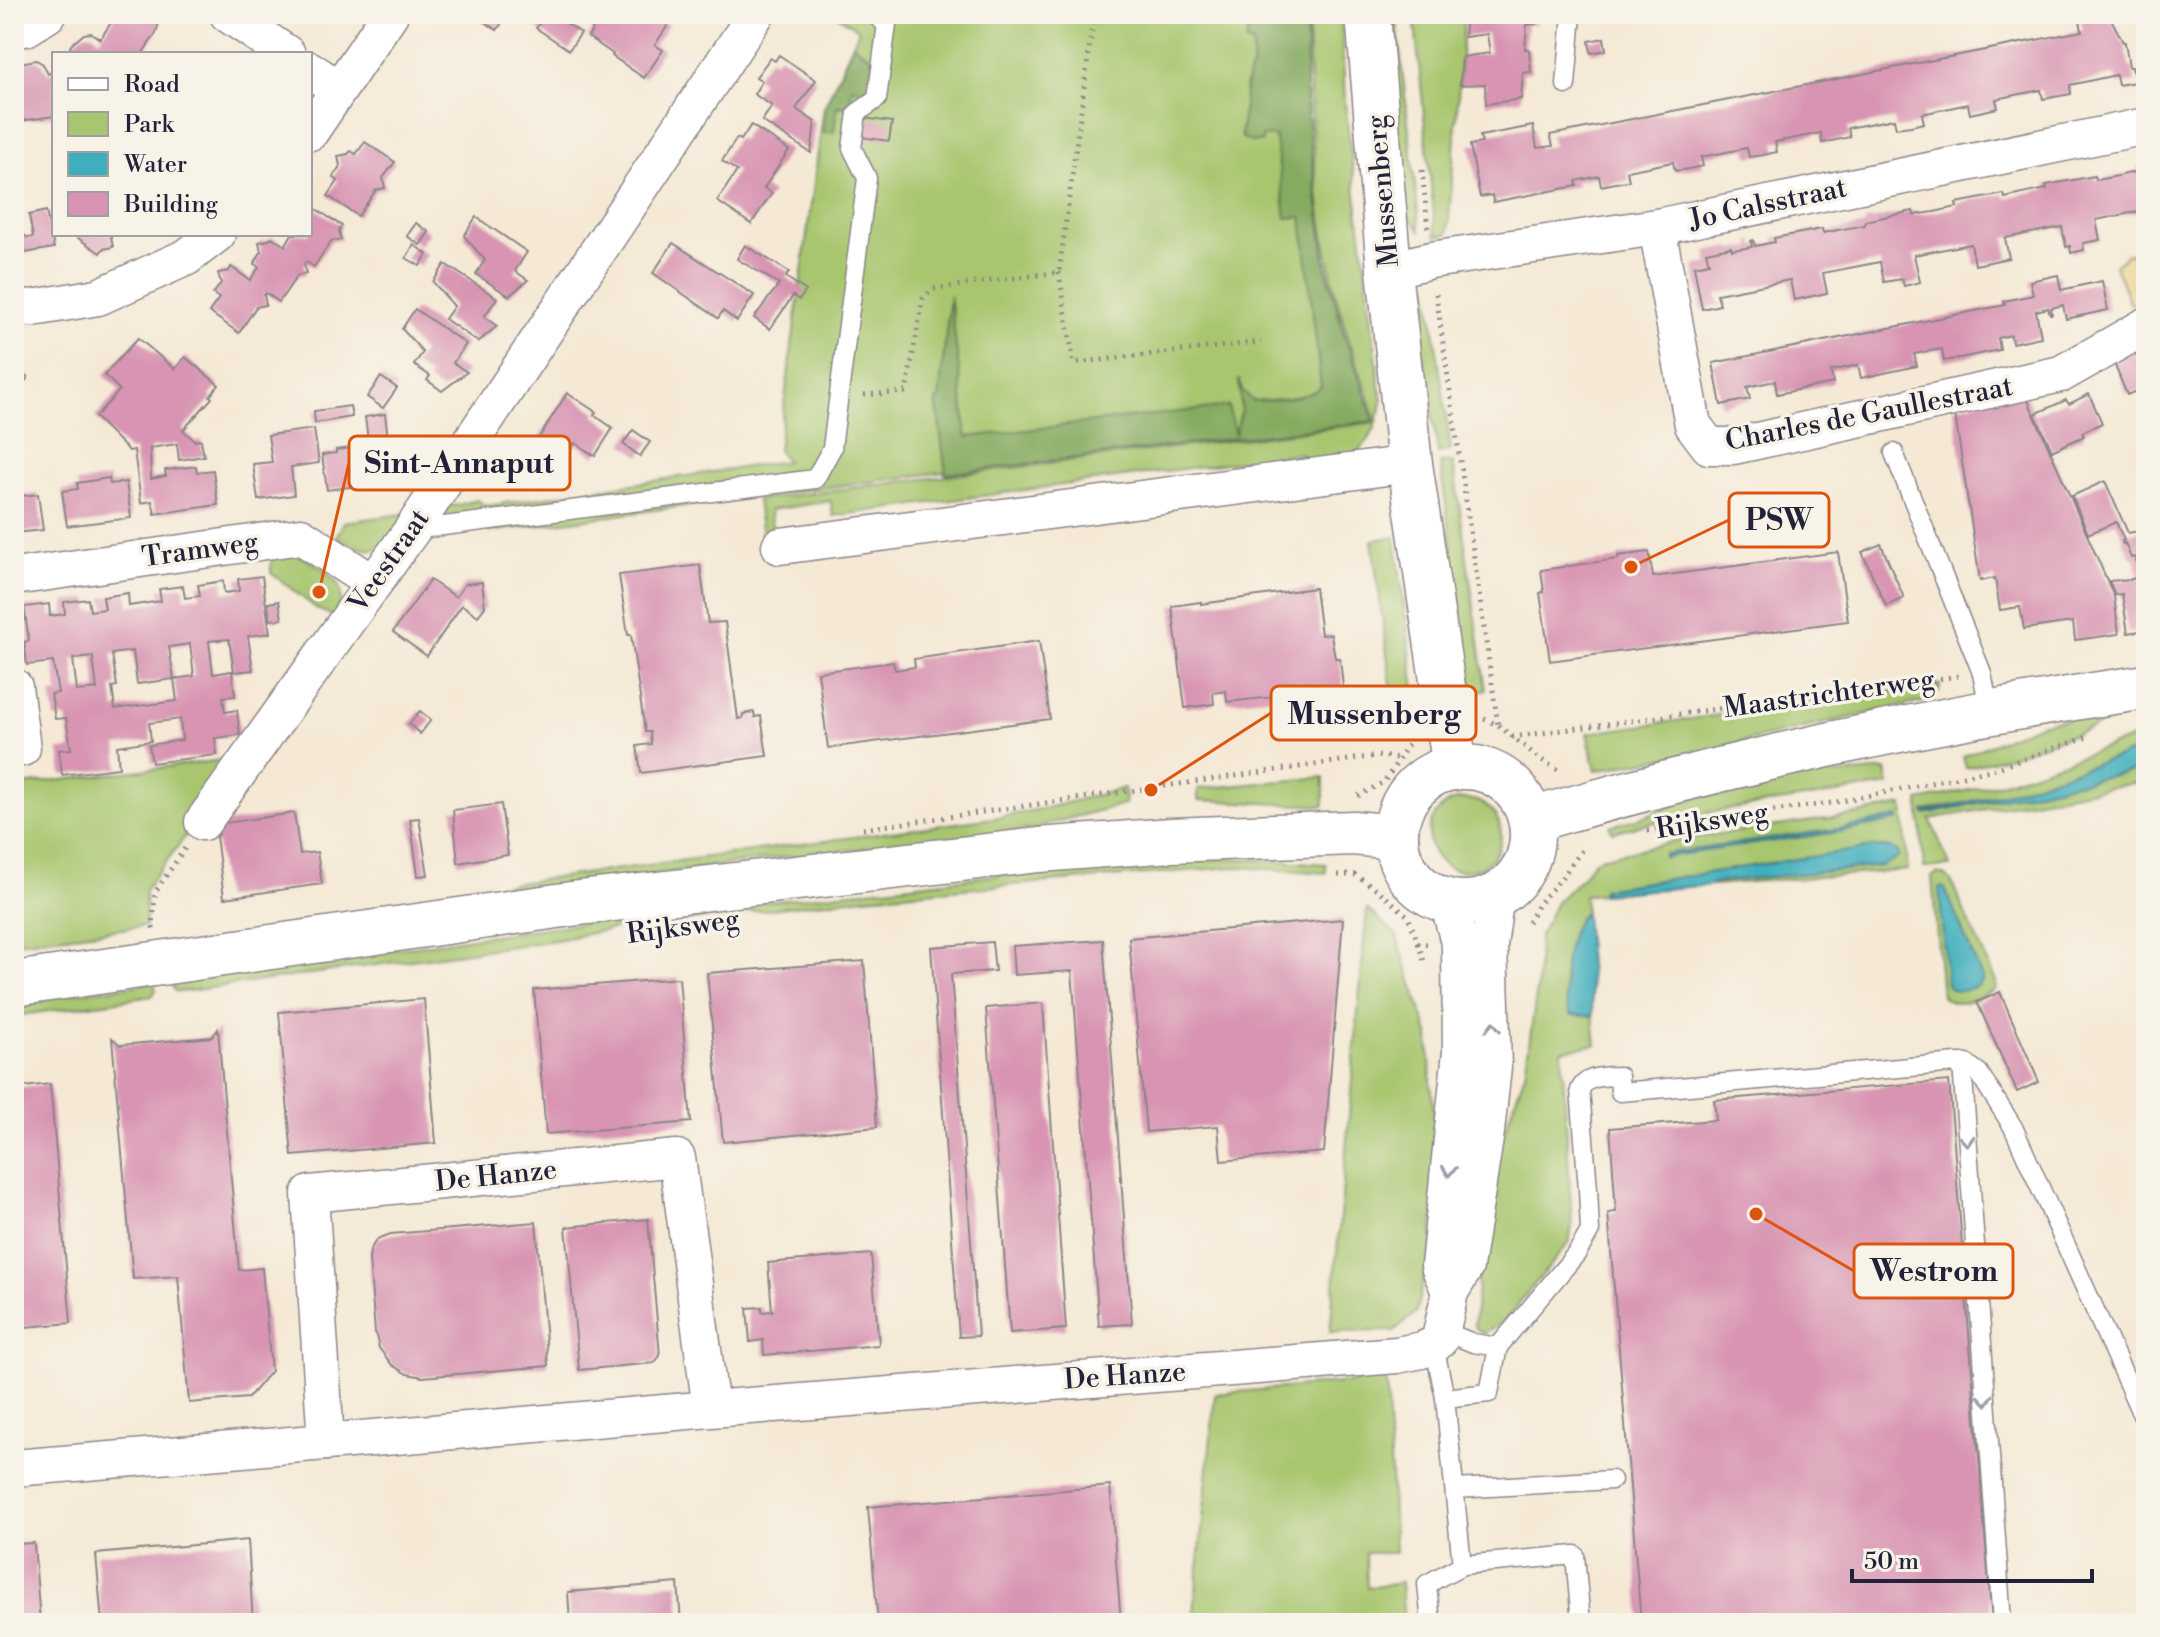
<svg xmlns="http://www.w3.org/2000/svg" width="2160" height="1637" viewBox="0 0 2160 1637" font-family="'Libre Bodoni',serif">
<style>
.green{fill:#a7c66e;stroke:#647454;stroke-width:2;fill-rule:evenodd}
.forest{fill:#85ab61;stroke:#54664e;stroke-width:2}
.sand{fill:#eeda9e;stroke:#887e6c;stroke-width:2}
.water{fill:#40afbd;stroke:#31687c;stroke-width:2}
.building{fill:#d894b2;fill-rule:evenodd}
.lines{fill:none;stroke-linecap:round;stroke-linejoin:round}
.service-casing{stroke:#8c8688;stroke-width:21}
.minor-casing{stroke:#8c8688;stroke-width:39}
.tertiary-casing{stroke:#8c8688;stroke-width:47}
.secondary-casing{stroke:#8c8688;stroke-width:47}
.path{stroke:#8c8688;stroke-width:5;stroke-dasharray:2 6;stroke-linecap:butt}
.service{stroke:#fff;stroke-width:18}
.minor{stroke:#fff;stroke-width:36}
.tertiary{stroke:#fff;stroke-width:44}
.secondary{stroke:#fff;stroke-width:44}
.oneway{stroke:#9c9ca7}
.labels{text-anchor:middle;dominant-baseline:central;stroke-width:7;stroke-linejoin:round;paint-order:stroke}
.street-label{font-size:28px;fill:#22223b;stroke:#f7f3e8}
.leader{fill:none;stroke:#de560e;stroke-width:3}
.callout-dot{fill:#de560e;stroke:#f7f3e8;stroke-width:3}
.callout{fill:#f7f3e8;stroke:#de560e;stroke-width:3}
.callout-label{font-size:30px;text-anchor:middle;font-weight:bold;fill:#22223b}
</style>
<rect width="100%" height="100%" fill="#f7f3e8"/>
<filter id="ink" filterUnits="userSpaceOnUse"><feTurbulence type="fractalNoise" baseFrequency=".0125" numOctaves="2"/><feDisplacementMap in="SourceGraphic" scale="16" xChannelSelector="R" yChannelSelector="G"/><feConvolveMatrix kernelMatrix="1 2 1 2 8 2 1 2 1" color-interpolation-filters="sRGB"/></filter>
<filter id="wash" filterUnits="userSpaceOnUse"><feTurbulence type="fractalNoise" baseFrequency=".006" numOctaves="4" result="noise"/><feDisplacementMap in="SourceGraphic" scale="32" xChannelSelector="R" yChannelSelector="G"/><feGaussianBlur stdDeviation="1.8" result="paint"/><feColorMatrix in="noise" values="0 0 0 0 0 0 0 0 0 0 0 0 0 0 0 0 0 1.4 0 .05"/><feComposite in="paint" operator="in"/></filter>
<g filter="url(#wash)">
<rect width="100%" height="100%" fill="#f5e9d6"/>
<g class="green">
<path d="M835,14H1307L1306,90L1310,143L1326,266L1342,327L1374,421L946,474L943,472L489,532L488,527L426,535L451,504L454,506L477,500L486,506L786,461L778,450L824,108L859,30Z"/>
<path d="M1309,14H1341L1345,104L1382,403C1377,427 1369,449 1345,459C1336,463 1323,463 1313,465L1302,457L1301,453L833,516L831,501L770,510L773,535L763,543L757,500L1377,422C1360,370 1339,318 1329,264C1313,181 1308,98 1309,14Z"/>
<path d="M1383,14H1396L1420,230L1403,208Z"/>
<path d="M1414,14H1464L1448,234L1436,236Z"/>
<path d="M1428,286L1451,450L1438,453L1417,314Z"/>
<path d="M1453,462L1486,690L1472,691L1440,463Z"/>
<path d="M409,513C384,549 378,561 336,537L344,522Z"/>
<path d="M1395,537L1416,697L1393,700L1372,540Z"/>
<path d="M287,553C300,555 307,559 318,566C340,581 347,591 335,617L317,609L271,573V556Z"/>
<path d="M1940,685L1939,691L1932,700C1850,716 1769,737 1687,754C1657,760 1626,763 1596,771L1587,733Z"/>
<path d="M2116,711L2117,715L2121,718L2013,755L1966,768L1963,756L2042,723Z"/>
<path d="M2146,734V781L1930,819L1950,866L1924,868L1919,801L2001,783ZM2136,751L2144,767L2129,772L1925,814V811L1999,795Z"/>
<path d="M222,760L212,776L220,782L196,822L145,890L146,926L14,942V786Z"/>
<path d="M1886,770L1889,785L1674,818L1612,832L1610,826L1640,818L1680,802L1753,782Z"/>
<path d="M1324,777V806L1198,800V789Z"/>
<path d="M1124,788L1125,804L1044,825L1040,827V829L768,859L469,899L466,890L1000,817L1051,807Z"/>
<circle cx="1465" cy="835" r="36"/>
<path d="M1903,805L1908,870L1712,885L1717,882L1891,848L1882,847L1603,889L1601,894L1584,895L1585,913L1572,931L1566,960L1565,979V999L1576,1016H1593L1596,1045L1562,1050L1572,1226L1569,1243L1505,1320L1484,1334L1474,1327L1478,1285L1477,1284L1494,1137L1504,1131L1525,1073L1537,989L1539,937L1556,902L1580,879L1592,863L1600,858L1685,839L1847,816ZM1898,817L1899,820L1845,831L1664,856L1665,854L1845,828Z"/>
<path d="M1246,859L1326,864V873L1236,867L865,897L607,930L556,940L181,992L175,991L172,986L174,980L543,928L1123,860Z"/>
<path d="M1937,873L1945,875L1951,881L1996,982V988L1992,992C1975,998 1956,1011 1942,996L1932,877Z"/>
<path d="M1367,909L1396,934L1429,1035L1431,1082L1438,1154L1432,1245L1416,1312L1394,1331L1330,1332Z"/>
<path d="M154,983L156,990L152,996L14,1016V1001Z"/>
<path d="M1386,1379L1395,1553H1366L1367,1588L1401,1583L1404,1623H1193L1215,1394Z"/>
</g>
<g class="forest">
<path d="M1250,14H1307L1306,90L1310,143L1326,266L1342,327L1374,421L946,474L936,400L939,399L950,295L967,437L1228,406L1235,435L1241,411L1239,379L1242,390L1253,401C1272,400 1306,399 1321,387L1302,217L1286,218L1275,136L1262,137V142H1252L1242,138L1241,134L1246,82L1252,67L1253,44L1246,42Z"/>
<path d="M853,44L877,62L871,88L868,90L852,88L849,107L837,106L834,132H821L824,108Z"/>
</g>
<path class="sand" d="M2146,248V299L2137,304L2130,303L2115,265L2128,254Z"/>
<g class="water">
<path d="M2136,751H2139L2144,768L2129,772L1925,814L1924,812L1999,795Z"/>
<path d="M1898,817L1899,820L1845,831L1664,857V854L1845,828Z"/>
<path d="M1873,847L1891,848L1898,852L1899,857L1883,866L1717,882L1712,885L1601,894L1603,889Z"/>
<path d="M1941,887L1945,888L1983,980L1978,986C1968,989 1954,996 1947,985L1939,888Z"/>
<path d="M1585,913L1593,1016L1571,1015C1558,997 1565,924 1585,913Z"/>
</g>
<g id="blocks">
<g class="building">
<path d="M117,14H162L155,35L142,54H72L70,47L72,44L84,34L91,33L100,39Z"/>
<path d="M473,14H508L497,30Z"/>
<path d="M546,14H553L581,33L569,50L536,28Z"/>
<path d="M601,14H651L668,25L655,45L663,50L644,78L612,56L613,54L588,37Z"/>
<path d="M1466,14H1534L1536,24L1527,25L1525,49H1529L1531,72L1523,73L1521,99L1486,104L1485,84L1460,85L1462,57L1490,53L1487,34L1464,37Z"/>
<path d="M2109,15L2123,42H2125L2129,67H2132L2135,82L2118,85L2116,75L2070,85L2071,94L2043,99L2041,90L1996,99L1998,108L1970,114L1968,104L1922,114L1924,123L1911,126L1896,128L1894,119L1848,128L1850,137L1822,143L1821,133L1775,142L1777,152L1763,155L1749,157L1747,148L1701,157L1703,166L1689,169L1675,171L1673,162L1627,171L1629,181L1615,183L1601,186L1599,176L1576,181L1577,186L1493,202L1492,195L1480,197L1470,145L1482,143L1480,136L1533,126L1537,148L1553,146L1550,135L2082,31L2080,20Z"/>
<path d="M1604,38L1606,50L1591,53L1589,41Z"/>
<path d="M779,55L816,80L796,109L815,122L811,153L762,121L772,106L754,94L762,81L756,77L770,58L775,61Z"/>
<path d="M36,60L43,64L48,74L54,71V116L14,122L16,69L20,63Z"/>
<path d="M863,118L892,122L889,141L860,137Z"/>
<path d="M751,125L789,150L764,188L772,193L751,224L717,201L737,171L722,161L737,138L741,140Z"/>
<path d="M365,142L395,162L383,178L385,188L376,190L358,216L328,196L338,181L333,177L340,166L338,156L348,154L351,151L356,154Z"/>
<path d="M2146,166V210L2096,220L2100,240L2083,243L2084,250L2071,253L2070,246L2066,247L2062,227L2005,238L2009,258L1975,265L1971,244L1914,255L1920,282L1904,286L1902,279L1884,282L1880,262L1823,273L1827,293L1794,300L1790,280L1717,294L1720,305L1702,309L1694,266L1709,263L1706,252L1731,247L1732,250L1752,247L1751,241L1753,240L1755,246L1775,242L1774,238L1822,229L1823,233L1843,229L1865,225V221L1913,211L1914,215L1934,212L1957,207L1956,203L2004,194L2005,198L2027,193L2047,189L2046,185L2095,176L2096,180L2118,176L2138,171L2137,167Z"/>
<path d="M310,205L342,226L339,230L341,240L331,241L314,267L306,262L304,264L306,274L297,276L279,302L266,293L264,295L266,305L256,307L239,333L209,312L219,298L213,294L221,283L218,273L229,271L231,267L250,280L259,267L254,264L261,252L259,242L269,240L272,237L285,246L292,234H310Z"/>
<path d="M46,211L54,248L25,253L21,250L14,260V228L28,238L33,237L29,215Z"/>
<path d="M476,217L527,252L515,271L528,280L509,296L476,274L485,260L464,236Z"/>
<path d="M416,223L429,232L420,245L407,236Z"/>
<path d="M72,234H113L111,237L113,247L103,249L100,253Z"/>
<path d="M673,243L754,295L737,321L723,311L718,318L653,273Z"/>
<path d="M414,245L427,254L420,266L406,258Z"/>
<path d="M745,245L789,272L786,277L806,291L799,300L793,296L770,329L754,318L779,284L737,259Z"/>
<path d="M445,264L497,298L484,317L497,326L478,342L445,319L454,306L433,282Z"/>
<path d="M2058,275L2061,290L2102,281L2108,310L2066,319L2063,305L2051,308L2052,314H2050L2048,308L2036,311L2041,337L2012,343L2011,335L1998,338L2000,350L1944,361L1942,349L1914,354L1917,366L1861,378L1858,365L1831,371L1833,383L1777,394L1775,381L1747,387L1750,399L1721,405L1713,363L2005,305L2004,301L2033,295L2030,281Z"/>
<path d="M415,309L466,344L453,363L467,372L442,391L427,380L430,376L414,365L423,352L402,329Z"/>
<path d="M138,338L175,369L185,357L219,385L210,396L212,398L183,430L195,441L201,440L204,456L179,460L177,444L150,448L151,479L166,476L165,470L181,468L196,466L197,472L213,470L218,505L155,514L152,501L141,503L134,450L129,451L95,417L120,390L104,375Z"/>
<path d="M2133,347L2146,377V387L2127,395L2111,356Z"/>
<path d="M14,368L28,377L14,398Z"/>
<path d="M381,377L397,388L383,408L367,397Z"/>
<path d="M2023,389L2114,596L2119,634L2075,640L2073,622L2024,629L2020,607L2000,610L1995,578L1980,581L1954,408Z"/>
<path d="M567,393L596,412L594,415L613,428L595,456L575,443L563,462L535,444Z"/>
<path d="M2089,394L2102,423L2082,432L2084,436L2052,451L2035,414L2066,400L2069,404Z"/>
<path d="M350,406L352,417L315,423L314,411Z"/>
<path d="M385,414L389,446L421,442L424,464L403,467L405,480L327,490L322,455L336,453V450L352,448V443L368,440L365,417Z"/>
<path d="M314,429L319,463L291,467L294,495L258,500L253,464L272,462L268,435Z"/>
<path d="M633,430L650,442L640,456L623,444Z"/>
<path d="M109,478L110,484L126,482L131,518L67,526L62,491L78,489L77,483Z"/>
<path d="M2105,481L2128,533L2146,530V630L2128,633L2122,594L2115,595L2109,581L2139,578L2135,557L2131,558L2125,543L2123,544L2122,541L2124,540L2116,522L2088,534L2072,496Z"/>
<path d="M21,490L22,496L38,494L43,530L14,533V491Z"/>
<path d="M1881,544L1904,598L1886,606L1862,552Z"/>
<path d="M1649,552L1653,577L1838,552L1848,621L1550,661L1540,593L1544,592L1541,570L1618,559V556Z"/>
<path d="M700,565L708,623L725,622L738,719L743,718V714L754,712L755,717L761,716L767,756L641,773L637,746L651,744L650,732H645L631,635H628L619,575Z"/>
<path d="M262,576L270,633L248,636L253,670L234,672L229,639L209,641L213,674L232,671L235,696L223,697L225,712L237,710L240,735L215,738L217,755L152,763L149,745L182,740L180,719L149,723L151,741L117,746L119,768L62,775L59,750L71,749L66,718L55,719L51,694L58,693L53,662L27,665L24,642L29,641L24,607L49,604L50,616L65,614L64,602L88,599L90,611L105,609L103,597L128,593L129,606L161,601L159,589L183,586L185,598L200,596L198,585L223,581L224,593L239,591L238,579ZM190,644L194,676L174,679L177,701L115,709L112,687L117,686L112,654L133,651L137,684L174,679L169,647ZM93,657L97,689L77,691L73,659Z"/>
<path d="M430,580L456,597L465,584L482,582L485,607L478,616L462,605L427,656L393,632Z"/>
<path d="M1315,588L1321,635L1331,634L1335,658H1340L1343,687L1338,688L1339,699L1275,707L1273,697L1227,702L1226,691L1213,693L1214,704L1185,708L1172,606L1201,602V604Z"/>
<path d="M279,601L282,619L270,620L268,603Z"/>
<path d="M1039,641L1050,719L828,748L818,672L893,662L895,670L915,667L914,659Z"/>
<path d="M420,711L431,720L420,734L409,724Z"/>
<path d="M501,804L508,855L458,863L453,810Z"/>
<path d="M294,813L300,854L317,852L322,884L224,898L216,836L219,835L218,824Z"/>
<path d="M419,818L428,875L418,876L410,819Z"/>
<path d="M1343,919L1324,1152L1221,1161L1218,1126L1146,1132L1129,938Z"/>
<path d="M1103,940L1132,1324L1099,1326L1072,971L1014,975L1012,946Z"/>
<path d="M992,942L995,971L951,974L978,1336L959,1337L931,947Z"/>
<path d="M864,961L877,1127L723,1142L707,973Z"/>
<path d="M679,978L691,1122L546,1134L534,990Z"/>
<path d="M2000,992L2039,1082L2017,1092L1977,1002Z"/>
<path d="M424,999L436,1143L292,1156L279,1012Z"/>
<path d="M1043,1003L1066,1329L1010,1333L986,1008Z"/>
<path d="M218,1029L239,1270L262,1268L271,1371L248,1398L189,1403L178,1276L133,1279L112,1038L120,1045L212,1037Z"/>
<path d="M1949,1081L1992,1623H1641L1608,1213L1616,1212L1610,1128L1716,1120L1714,1100Z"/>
<path d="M50,1084L71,1323L14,1328V1088Z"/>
<path d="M648,1219L660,1356L654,1363L579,1370L566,1227Z"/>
<path d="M536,1222L548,1366L423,1377L407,1374L392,1365L379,1348L375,1332L369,1260L370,1250L375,1242L379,1238L391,1234Z"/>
<path d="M871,1254L879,1345L764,1355L763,1340L750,1342L747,1308L762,1307V1312L772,1311L768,1263Z"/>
<path d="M1110,1486L1121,1623H878L868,1507Z"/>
<path d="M248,1540L253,1623H102L96,1554Z"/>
<path d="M34,1543L40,1623H14V1544Z"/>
<path d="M678,1583L681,1623H570L568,1592Z"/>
</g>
</g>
</g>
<g filter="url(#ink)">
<use href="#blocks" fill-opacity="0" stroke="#8c8688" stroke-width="2"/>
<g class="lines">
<g class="service-casing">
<g id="service">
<path d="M1566,85L1572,14"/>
<path d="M1894,453L1982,673L1990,713"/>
<path d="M412,530L815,479L832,448L867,178L852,148L857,113L877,99L887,24L873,14"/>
<path d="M1962,1063L2002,1623"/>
<path d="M1443,1331L1473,1343L1498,1347L1577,1253L1590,1231L1588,1189L1580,1090C1586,1075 1605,1077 1619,1076L1620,1092L1957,1063L1967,1064L1979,1073L2013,1127L2146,1424"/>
<path d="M1434,1345L1445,1398L1462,1565L1575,1555L1581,1623"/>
<path d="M1445,1398L1489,1393L1498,1347"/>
<path d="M1455,1489L1612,1480"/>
<path d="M1431,1623L1427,1584L1462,1565"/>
</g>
</g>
<g class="minor-casing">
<g id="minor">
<path d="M228,14L287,54"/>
<path d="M14,28H26L48,14"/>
<path d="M310,70L339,89"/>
<path d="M310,132L390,14"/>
<path d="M1657,227L1693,425L1709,446H1734L2061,374L2146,326"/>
<path d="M1389,270L1431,260L1657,227L2146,126"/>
<path d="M14,307L33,308L98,297L187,257L217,234"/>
<path d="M780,546L1410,464"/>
<path d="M14,577L301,536L373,583"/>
<path d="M14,687L22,748"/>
<path d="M203,822L412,530L756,14"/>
<path d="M1448,901L1460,946L1461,1051L1439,1266L1450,1292"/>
<path d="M711,1409L677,1158L310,1194L326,1442L711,1409L1397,1355L1422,1350L1434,1345L1440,1339L1450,1292L1465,1267L1486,1132L1493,1067L1489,945L1496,895"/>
<path d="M14,1468L326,1442"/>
</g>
</g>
<g class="tertiary-casing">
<path id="tertiary" d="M1368,14L1389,270L1410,464L1455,768"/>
</g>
<g class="secondary-casing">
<g id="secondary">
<circle cx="1464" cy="835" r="68"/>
<path d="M1531,820C1733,762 1938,717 2146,687"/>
<path d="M14,984L571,904L1039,850L1171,840L1353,833L1396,837"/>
</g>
</g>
<g class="path">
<path d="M1422,170L1428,228"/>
<path d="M1059,272L1074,363L1261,342"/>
<path d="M1436,294L1498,725"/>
<path d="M864,395L906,392L923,299L932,289L1059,272L1094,14"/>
<path d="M1484,719L1498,725L1540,759L1561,772"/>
<path d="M1512,737L1959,676"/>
<path d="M1358,796L1384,782L1400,758L1412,737"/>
<path d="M863,829L1376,756L1400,758"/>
<path d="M1647,831L1679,824L1831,803L1912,787L1995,769L2090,736"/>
<path d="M1338,875H1355L1378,890L1408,916L1418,943L1427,944"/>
<path d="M1528,922L1538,904L1561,879L1584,847"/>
<path d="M153,929L155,892L185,848"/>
<path d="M1418,943L1424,961"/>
</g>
<use href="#service" class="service"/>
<use href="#minor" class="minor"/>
<use href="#tertiary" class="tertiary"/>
<use href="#secondary" class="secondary"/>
</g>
<defs><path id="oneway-chevron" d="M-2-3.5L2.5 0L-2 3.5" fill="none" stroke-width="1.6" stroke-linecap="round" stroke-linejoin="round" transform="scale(2)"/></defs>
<g class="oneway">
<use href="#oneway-chevron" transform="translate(1493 1027) rotate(-91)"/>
<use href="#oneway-chevron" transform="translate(1967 1141) rotate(86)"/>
<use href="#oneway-chevron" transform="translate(1449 1171) rotate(96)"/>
<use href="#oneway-chevron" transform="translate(1986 1400) rotate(86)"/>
</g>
</g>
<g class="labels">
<g class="street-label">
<text transform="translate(1383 191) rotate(-95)">Mussenberg</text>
<text transform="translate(1768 204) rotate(-12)">Jo Calsstraat</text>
<text transform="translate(1869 414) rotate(-11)">Charles de Gaullestraat</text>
<text transform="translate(200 550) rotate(-8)">Tramweg</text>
<text transform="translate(389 561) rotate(-55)">Veestraat</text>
<text transform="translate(1829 694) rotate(-8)">Maastrichterweg</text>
<text transform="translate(1712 821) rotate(-9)">Rijksweg</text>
<text transform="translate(683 927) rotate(-8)">Rijksweg</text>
<text transform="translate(496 1176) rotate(-6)">De Hanze</text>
<text transform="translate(1125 1376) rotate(-4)">De Hanze</text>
</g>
</g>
<path class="leader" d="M319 592L349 463M1631 567L1729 520M1151 790L1271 713M1756 1214L1854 1271"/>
<g class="callout-dot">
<circle cx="319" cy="592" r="8"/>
<circle cx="1631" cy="567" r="8"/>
<circle cx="1151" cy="790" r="8"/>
<circle cx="1756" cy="1214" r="8"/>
</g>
<g class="callout">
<rect x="349" y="436" width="221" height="54" rx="8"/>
<rect x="1729" y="493" width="100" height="54" rx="8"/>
<rect x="1271" y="686" width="205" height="54" rx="8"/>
<rect x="1854" y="1244" width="159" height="54" rx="8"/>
</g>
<g class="callout-label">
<text x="459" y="473">Sint-Annaput</text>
<text x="1779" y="530">PSW</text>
<text x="1374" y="724">Mussenberg</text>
<text x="1934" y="1281">Westrom</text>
</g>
<rect width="2160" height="1637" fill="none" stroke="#f7f3e8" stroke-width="48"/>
<rect x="52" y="52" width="260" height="184" fill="#f7f3e8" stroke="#a29fa3" stroke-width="2"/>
<rect x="68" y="78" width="40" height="12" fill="#ffffff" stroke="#a29fa3" stroke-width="2"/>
<text x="124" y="92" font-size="24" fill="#22223b">Road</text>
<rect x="68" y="112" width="40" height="24" fill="#a7c66e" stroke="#a29fa3" stroke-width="2"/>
<text x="124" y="132" font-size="24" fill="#22223b">Park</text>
<rect x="68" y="152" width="40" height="24" fill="#40afbd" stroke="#a29fa3" stroke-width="2"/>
<text x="124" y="172" font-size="24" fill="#22223b">Water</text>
<rect x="68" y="192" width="40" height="24" fill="#d894b2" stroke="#a29fa3" stroke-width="2"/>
<text x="124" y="212" font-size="24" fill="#22223b">Building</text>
<path d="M1852 1569v12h240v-12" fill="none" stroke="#22223b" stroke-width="4"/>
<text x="1864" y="1569" font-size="24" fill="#22223b" stroke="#f7f3e8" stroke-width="6" paint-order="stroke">50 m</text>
</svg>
